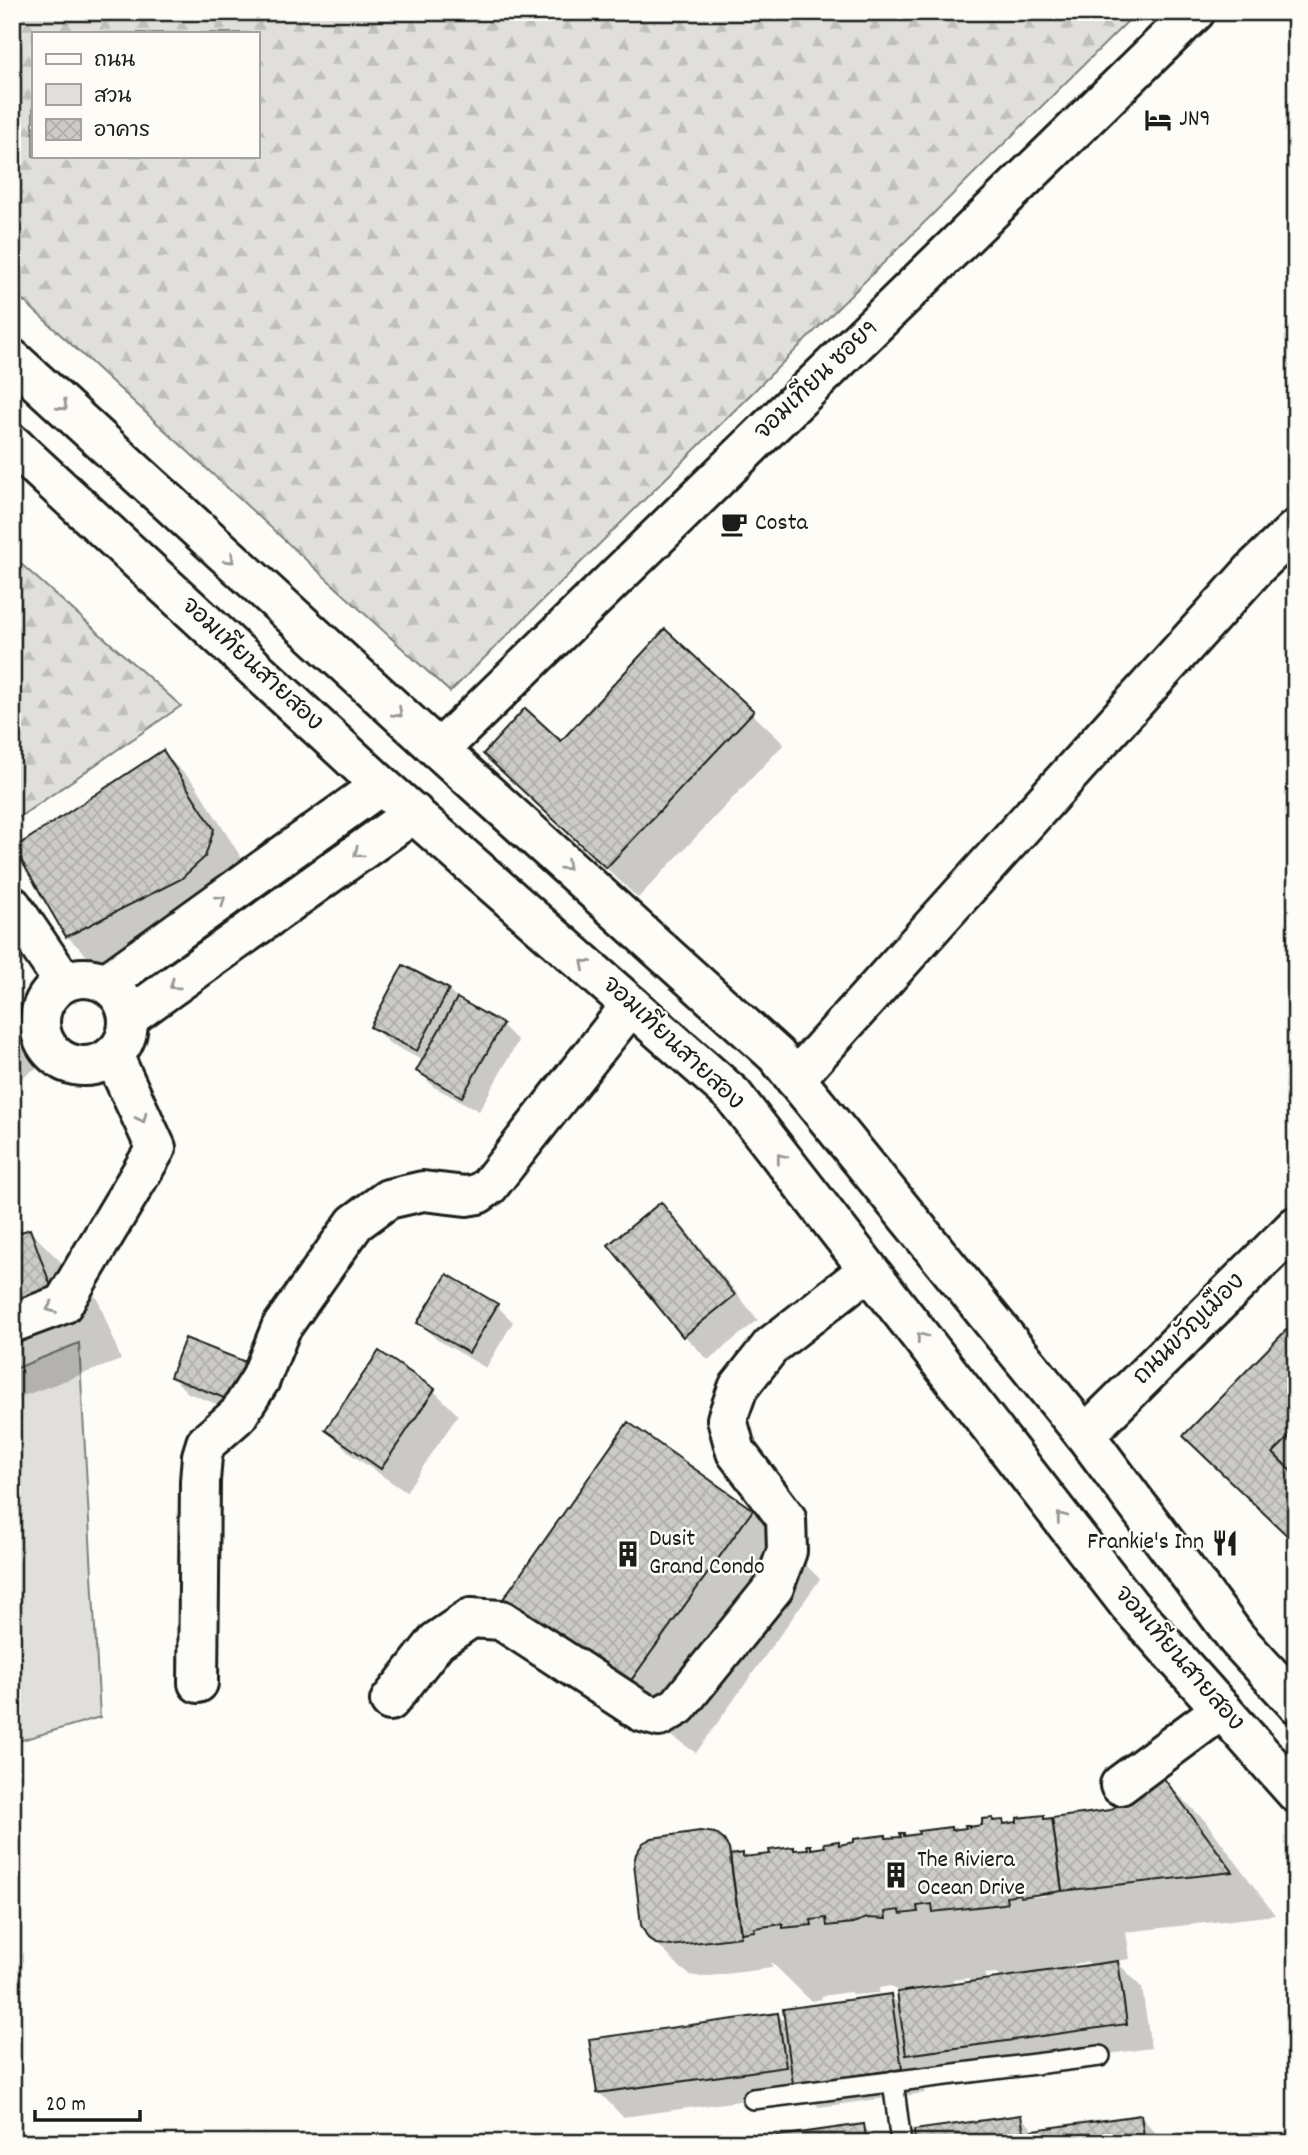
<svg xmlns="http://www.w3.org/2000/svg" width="1308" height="2155" viewBox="0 0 1308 2155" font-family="Dekko,'Playpen Sans Thai',sans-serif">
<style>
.green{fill:#e0dfdb;stroke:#7e7e7c;stroke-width:2}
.forest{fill:url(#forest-firs);stroke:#7e7e7c;stroke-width:2;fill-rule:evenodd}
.shadow{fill:#0003;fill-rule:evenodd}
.building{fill:url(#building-cross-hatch);stroke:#1c1c1c;stroke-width:2}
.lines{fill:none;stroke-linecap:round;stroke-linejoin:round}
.service-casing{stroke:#1c1c1c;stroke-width:24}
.minor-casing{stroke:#1c1c1c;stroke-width:44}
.secondary-casing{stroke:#1c1c1c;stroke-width:44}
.service{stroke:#fdfcf7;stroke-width:19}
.minor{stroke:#fdfcf7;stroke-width:38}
.secondary{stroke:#fdfcf7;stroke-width:38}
.oneway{stroke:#989794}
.labels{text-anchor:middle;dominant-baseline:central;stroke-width:5;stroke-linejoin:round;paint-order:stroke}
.poi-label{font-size:24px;fill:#1c1c1c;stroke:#fdfcf7;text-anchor:start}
.street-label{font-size:24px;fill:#1c1c1c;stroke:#fdfcf7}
</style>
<defs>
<pattern id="forest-firs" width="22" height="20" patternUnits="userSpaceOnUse" patternTransform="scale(1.75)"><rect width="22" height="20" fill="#e0dfdb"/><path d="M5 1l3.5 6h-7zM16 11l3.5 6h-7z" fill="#c0bfbb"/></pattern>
<pattern id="building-cross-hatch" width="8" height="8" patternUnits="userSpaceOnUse" patternTransform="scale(1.75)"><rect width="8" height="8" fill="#cccbc8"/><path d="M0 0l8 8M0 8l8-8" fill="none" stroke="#afaeab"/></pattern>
</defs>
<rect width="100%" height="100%" fill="#fdfcf7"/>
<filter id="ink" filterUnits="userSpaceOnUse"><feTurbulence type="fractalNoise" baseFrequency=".0143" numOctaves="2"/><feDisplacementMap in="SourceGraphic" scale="14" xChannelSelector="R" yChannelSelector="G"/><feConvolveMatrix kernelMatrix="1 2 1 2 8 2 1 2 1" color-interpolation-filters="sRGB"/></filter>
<g filter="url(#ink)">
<path class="green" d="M79,1343L100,1717L12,1743V1370Z"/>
<g class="forest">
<path d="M12,12H1137L450,692L12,290ZM33,33H257V156H33Z"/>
<path d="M12,556L181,706L12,822Z"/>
</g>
<g class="shadow">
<path d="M666,632L784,744L638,898L485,754L561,744Z"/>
<path d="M163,753L195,784L244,862L99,968L67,936Z"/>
<path d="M448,990L459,1001L502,1025L518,1041L479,1111L434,1087L418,1071L424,1061L389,1043L373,1027Z"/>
<path d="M12,997L23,1007L55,1056L12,1084Z"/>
<path d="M661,1204L685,1229L758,1320L708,1360L684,1335Z"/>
<path d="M30,1231L98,1299L121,1360L12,1400V1237Z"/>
<path d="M447,1277L497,1306L513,1322L486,1368L436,1339L420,1323Z"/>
<path d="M1296,1322V1543L1217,1467Z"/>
<path d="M380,1354L434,1391L458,1415L406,1492L352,1455L327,1430Z"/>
<path d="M245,1364L262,1380L248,1416L188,1393L172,1377Z"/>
<path d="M752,1511L820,1579L696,1753L574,1667Z"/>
<path d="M1163,1779L1207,1823L1275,1915L1126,1932L1130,1959L1116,1961L1142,1988L1151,2048L932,2079L921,2068L925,2093L819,2107L804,2092L623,2117L599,2092L778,2015L787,2024L890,1996L901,2006L899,1992L890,1986L879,1988V1993L853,1995L850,1992L821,1996L822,1999L811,2001L771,1962L772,1968L702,1977L690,1975L682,1969L650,1937L719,1838L736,1856L742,1855L746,1858L772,1855L793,1849L797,1852L827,1848L838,1843L841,1846L885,1837L888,1840L902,1838L904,1834L907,1837L950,1829L953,1832L984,1827L992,1820L1006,1825L1043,1817L1047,1820L1111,1811ZM1045,1892L1046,1896L1033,1897V1894ZM1088,1962L1093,1967L1074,1969V1964ZM996,1973L1003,1979L986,1982L985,1974ZM968,1978L973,1983L953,1986V1980Z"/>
<path d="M1021,2117L1035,2131L1141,2117L1165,2143H917Z"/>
<path d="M863,2126L881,2143H758Z"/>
</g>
<g class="building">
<path d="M665,629L754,711L606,868L483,754L525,708L561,741Z"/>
<path d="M163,750L214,829L205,857L181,879L66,937L14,848Z"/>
<path d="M403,965L449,989L417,1051L370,1027Z"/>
<path d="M457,998L503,1024L462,1097L416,1071Z"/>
<path d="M661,1202L735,1295L683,1337L608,1245Z"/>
<path d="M30,1229L53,1292L12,1307V1235Z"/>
<path d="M447,1274L498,1304L469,1353L417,1323Z"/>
<path d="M1296,1320V1430L1273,1453L1296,1476V1544L1183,1436Z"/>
<path d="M185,1338L246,1362L232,1401L170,1377Z"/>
<path d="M379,1351L435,1389L381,1469L325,1430Z"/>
<path d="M628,1422L753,1510L627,1686L503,1599Z"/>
<path d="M1163,1777L1233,1872L1062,1891L1052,1818L1110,1810Z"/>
<path d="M1044,1815V1819L1052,1818L1062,1891L1021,1897L1020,1894L1006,1896L1007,1903L1003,1904L933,1912L932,1904L917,1906L918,1912L901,1914L899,1910L885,1912L886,1919L867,1918L853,1923L827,1926L826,1918L811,1920L812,1925L783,1928V1924L754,1928L755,1931L741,1933L730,1855L743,1853V1857L770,1854L769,1850L794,1847V1850L808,1849L807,1845H811V1849L825,1847L824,1843L839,1841V1845L854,1842V1839L886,1835V1838L901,1837L900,1833H904V1836L919,1834L918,1831L951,1827V1830L966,1828L965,1825H969V1827L982,1825V1819L993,1818V1821L1003,1820L1004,1824L1017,1822V1818Z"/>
<path d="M700,1831L715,1833L724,1840L729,1849L741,1937L670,1946L656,1944L648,1938L641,1925L634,1863L636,1854L643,1843L652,1838Z"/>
<path d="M1118,1961L1127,2024L906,2055L897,1992Z"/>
<path d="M891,1994L902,2069L793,2084L783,2009Z"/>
<path d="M778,2013L786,2067L597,2093L589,2039Z"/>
<path d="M1021,2115L1025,2143H915L914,2130Z"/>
<path d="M1141,2115L1145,2143H1035L1033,2130Z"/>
<path d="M864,2124L867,2143H756V2139Z"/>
</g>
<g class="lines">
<g class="service-casing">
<g id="service">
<path d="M893,2081L901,2143"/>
<path d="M753,2099L1100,2056"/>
</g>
</g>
<g class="minor-casing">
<g id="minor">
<path d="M439,750L1195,12"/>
<path d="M12,906L63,981"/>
<circle cx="84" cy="1022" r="44"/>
<path d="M106,983L381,785"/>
<path d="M128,1018L414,813"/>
<path d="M795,1079L1257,566L1296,529"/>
<path d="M12,1323L63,1304L156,1148L113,1055"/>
<path d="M1085,1435L1296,1226"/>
<path d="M198,1683L200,1481L202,1456L206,1443L238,1415L260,1380L281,1328L355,1223L388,1199L423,1191L466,1196L478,1194L489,1186L631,1005"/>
<path d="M390,1701L437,1641L471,1618L501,1620L642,1712L659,1717L678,1706L774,1587L787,1551L786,1518L736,1452L727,1419L738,1388L771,1346L868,1270"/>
<path d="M1120,1785L1222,1709"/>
</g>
</g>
<g class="secondary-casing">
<g id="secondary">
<path d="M12,359L439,750L776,1055L1085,1435L1237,1639L1296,1703"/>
<path d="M12,444L381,785L733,1095L1129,1605L1296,1793"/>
</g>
</g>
<use href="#service" class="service"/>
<use href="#minor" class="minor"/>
<use href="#secondary" class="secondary"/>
</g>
<defs><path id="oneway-chevron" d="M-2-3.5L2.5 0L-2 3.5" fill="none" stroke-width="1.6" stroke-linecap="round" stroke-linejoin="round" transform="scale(1.75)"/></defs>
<g class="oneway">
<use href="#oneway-chevron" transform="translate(63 406) rotate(43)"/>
<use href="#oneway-chevron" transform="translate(230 559) rotate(43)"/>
<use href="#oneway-chevron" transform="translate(398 713) rotate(43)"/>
<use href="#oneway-chevron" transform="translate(358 853) rotate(144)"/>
<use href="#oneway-chevron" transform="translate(566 866) rotate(42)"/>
<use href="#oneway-chevron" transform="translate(221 900) rotate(-36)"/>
<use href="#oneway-chevron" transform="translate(585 964) rotate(-139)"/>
<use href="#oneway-chevron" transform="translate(174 985) rotate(144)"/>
<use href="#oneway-chevron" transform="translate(142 1118) rotate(65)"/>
<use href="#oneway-chevron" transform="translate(781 1158) rotate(-128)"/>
<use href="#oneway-chevron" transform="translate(51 1308) rotate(159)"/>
<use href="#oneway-chevron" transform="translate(921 1337) rotate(-128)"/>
<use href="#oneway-chevron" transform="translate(1061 1517) rotate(-128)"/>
</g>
</g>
<defs>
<g id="hotel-bare" transform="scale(2.1)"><path d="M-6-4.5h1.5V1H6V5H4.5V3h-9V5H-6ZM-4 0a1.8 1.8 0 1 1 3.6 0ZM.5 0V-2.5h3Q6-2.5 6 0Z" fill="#1c1c1c" stroke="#fdfcf7" stroke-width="2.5" paint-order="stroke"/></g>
<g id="cafe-bare" transform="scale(2.1)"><path d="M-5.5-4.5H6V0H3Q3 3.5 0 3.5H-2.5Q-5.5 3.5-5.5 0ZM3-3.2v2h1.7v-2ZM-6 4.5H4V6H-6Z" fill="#1c1c1c" stroke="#fdfcf7" stroke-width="2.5" paint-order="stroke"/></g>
<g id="restaurant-bare" transform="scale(2.1)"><path d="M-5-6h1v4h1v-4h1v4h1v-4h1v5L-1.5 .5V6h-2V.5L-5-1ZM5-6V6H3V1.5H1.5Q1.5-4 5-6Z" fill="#1c1c1c" stroke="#fdfcf7" stroke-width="2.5" paint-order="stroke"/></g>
<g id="building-bare" transform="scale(2.1)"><path d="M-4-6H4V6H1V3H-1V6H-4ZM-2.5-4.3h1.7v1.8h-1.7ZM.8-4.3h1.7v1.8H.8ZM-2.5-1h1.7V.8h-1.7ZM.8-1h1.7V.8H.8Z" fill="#1c1c1c" stroke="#fdfcf7" stroke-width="2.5" paint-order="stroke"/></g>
</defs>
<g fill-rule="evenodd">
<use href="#hotel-bare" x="1158" y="120"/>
<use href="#cafe-bare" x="734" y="524"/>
<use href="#restaurant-bare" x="1225" y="1543"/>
<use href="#building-bare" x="628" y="1554"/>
<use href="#building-bare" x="896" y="1875"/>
</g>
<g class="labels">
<g class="poi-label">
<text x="1179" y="120">JN9</text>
<text x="755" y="524">Costa</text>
<text x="649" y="1540">Dusit<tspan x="649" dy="28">Grand Condo</tspan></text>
<text x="1204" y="1543" text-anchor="end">Frankie's Inn</text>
<text x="917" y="1861">The Riviera<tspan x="917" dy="28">Ocean Drive</tspan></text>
</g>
<g class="street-label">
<text transform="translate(817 381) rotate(-44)">จอมเทียน ซอย9</text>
<text transform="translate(251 665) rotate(43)">จอมเทียนสายสอง</text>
<text transform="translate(672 1044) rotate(43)">จอมเทียนสายสอง</text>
<text transform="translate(1190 1330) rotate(-45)">ถนนขวัญเมือง</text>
<text transform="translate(1178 1659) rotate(49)">จอมเทียนสายสอง</text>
</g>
</g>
<rect width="1308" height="2155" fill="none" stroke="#fdfcf7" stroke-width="42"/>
<rect x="21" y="21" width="1266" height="2113" fill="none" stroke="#1c1c1c" stroke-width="2.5" filter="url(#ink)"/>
<rect x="32" y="32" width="228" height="126" fill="#fdfcf7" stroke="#a3a29f" stroke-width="2"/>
<rect x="46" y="54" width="35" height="10" fill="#fdfcf7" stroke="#a3a29f" stroke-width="2"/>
<text x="94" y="66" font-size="21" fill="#1c1c1c">ถนน</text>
<rect x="46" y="84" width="35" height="21" fill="#e0dfdb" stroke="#a3a29f" stroke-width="2"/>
<text x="94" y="102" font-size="21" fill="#1c1c1c">สวน</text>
<rect x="46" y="119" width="35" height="21" fill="url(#building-cross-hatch)" stroke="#a3a29f" stroke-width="2"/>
<text x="94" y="136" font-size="21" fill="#1c1c1c">อาคาร</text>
<path d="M35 2110v10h105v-10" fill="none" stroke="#1c1c1c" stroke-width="3.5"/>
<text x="46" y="2110" font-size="21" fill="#1c1c1c" stroke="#fdfcf7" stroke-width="5" paint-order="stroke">20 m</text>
</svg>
